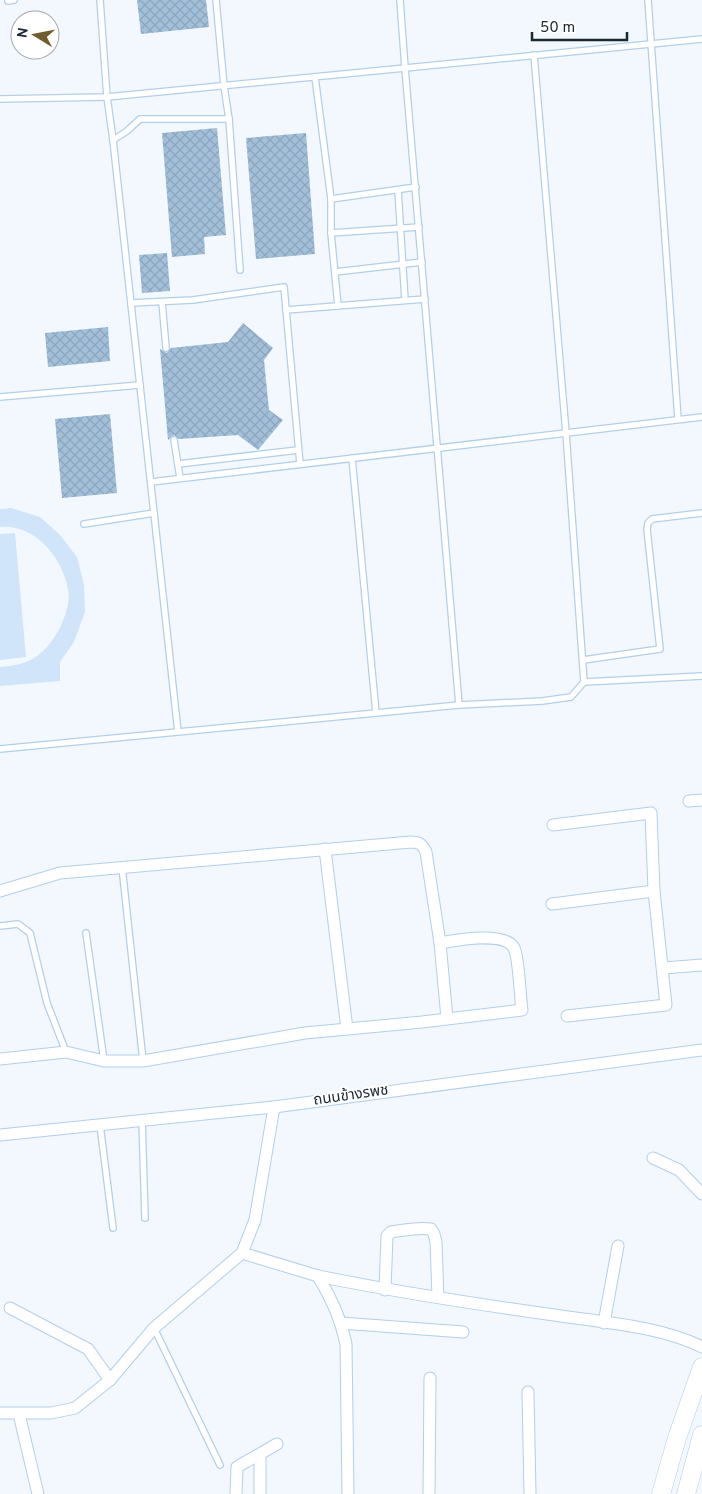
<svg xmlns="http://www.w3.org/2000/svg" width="702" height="1494" viewBox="0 0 702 1494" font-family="Overpass,'Noto Sans Thai',sans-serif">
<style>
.pitch{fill:#d0e5f9}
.building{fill:url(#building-cross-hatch)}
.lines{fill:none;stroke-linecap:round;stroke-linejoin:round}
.lane-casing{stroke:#b2cfea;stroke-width:8}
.street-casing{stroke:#b2cfea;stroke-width:13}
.primary-casing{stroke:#b2cfea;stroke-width:19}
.lane{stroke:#fff;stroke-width:5.5}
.street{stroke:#fff;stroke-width:11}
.primary{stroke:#fff;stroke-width:18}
.labels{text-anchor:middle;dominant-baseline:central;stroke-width:4;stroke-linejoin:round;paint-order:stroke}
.street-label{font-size:15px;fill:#1c2731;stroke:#fff}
</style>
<defs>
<pattern id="building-cross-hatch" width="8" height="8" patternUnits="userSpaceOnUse" patternTransform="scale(1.25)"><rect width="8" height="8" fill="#a3c0da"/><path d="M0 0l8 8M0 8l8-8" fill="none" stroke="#8ca5bc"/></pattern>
</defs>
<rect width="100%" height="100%" fill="#f2f8fd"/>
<g class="pitch">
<path d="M11,508L40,517L60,535L77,557L84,585L85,612L74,642L60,662V681L0,686V667C13,666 26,664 37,656C55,644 72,610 68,589C62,557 35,524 0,527V509Z"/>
<path d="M15,533L26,657L0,660V534Z"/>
</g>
<g class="building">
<path d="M137,0H206L209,27L141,34Z"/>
<path d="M217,128L226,235L204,237L205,254L172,257L162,133Z"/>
<path d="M306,133L315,254L256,259L246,138Z"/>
<path d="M167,253L170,291L142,293L139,255Z"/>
<path d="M243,323L273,348L264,360L269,410L283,420L258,450L238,435L179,439L174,435L168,440L160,349L167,353L171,348L228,342Z"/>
<path d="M108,327L110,361L48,367L45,333Z"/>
<path d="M110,414L117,493L62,498L55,419Z"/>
</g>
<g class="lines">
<g class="lane-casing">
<g id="lane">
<path d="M100,0L107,97L113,140L178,732"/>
<path d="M216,0L224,86L229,119L240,270"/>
<path d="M400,0L405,68L459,705"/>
<path d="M648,0L678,419"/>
<path d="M8,1L14,0"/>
<path d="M315,77L331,199V233L338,306"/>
<path d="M0,99L107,97L702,39"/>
<path d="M113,140L127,131L140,119H229"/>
<path d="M398,190L405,300"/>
<path d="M331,199L416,187"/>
<path d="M331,233L419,227"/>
<path d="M335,272L422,262"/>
<path d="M162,302L166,348"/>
<path d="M131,303L193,300L284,287L300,464"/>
<path d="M286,310L425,299"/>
<path d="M0,397L140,385"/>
<path d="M174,440L180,478"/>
<path d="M352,458L376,713"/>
<path d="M178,464L298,450"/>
<path d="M151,482L702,417"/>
<path d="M84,524L154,513"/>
<path d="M583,660L660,649L647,529L648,523L652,519L702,513"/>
<path d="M584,682L702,676"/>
<path d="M0,749L459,705L542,701L571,697L584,682L566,433L534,55"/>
<path d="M122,867L143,1061"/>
<path d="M0,926L18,924L30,933L47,1003L66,1052"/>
<path d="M86,933L104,1061"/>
<path d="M142,1120L145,1218"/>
<path d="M100,1125L113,1228"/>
<path d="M154,1328L220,1465"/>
</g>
</g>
<g class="street-casing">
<g id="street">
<path d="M689,801L702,800"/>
<path d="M553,825L651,813L654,891L666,1005L567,1016"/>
<path d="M325,849L347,1029"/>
<path d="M0,891L60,873L411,842C419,842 422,844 426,852L440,943L447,1018"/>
<path d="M552,904L654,891"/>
<path d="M664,968L702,965"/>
<path d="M0,1059L66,1052L104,1061H143L305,1033L422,1022L522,1010C520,997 519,957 514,948C505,931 456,940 440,943"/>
<path d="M0,1135L274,1107L702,1050"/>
<path d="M653,1158L679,1170L702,1194"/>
<path d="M242,1253L318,1276C332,1300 340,1317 346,1344L348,1494"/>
<path d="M318,1276C396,1292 475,1304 554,1315C600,1322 660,1326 702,1347"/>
<path d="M385,1290L387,1236L391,1232C404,1230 418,1227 431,1229L434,1234L436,1242L438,1297"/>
<path d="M10,1308L88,1349L110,1380"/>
<path d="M341,1323L463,1332"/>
<path d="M604,1323L618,1246"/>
<path d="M528,1392L530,1494"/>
<path d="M0,1413H51L75,1408L110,1380L154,1328L242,1253L255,1220L274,1107"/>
<path d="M19,1414L38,1494"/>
<path d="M236,1494L237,1467L277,1444"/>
<path d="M260,1494V1455"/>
<path d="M429,1494L430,1378"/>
</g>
</g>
<g class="primary-casing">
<g id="primary">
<path d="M661,1494L677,1438L702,1367"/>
<path d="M686,1494L702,1435"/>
</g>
</g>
<use href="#lane" class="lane"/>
<use href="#street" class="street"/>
<use href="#primary" class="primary"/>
</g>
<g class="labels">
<g class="street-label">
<text transform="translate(351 1096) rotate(-8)">ถนนข้างรพช</text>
</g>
</g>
<g transform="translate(35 35) rotate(280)"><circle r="24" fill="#ffffff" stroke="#a4a9ad"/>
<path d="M0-4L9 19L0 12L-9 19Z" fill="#715d2c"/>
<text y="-8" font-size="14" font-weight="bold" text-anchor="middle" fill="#1c2731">N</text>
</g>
<path d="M532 32v8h95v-8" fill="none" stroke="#1c2731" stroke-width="2.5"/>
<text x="540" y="32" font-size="15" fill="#1c2731" stroke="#ffffff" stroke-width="4" paint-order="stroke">50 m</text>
</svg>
